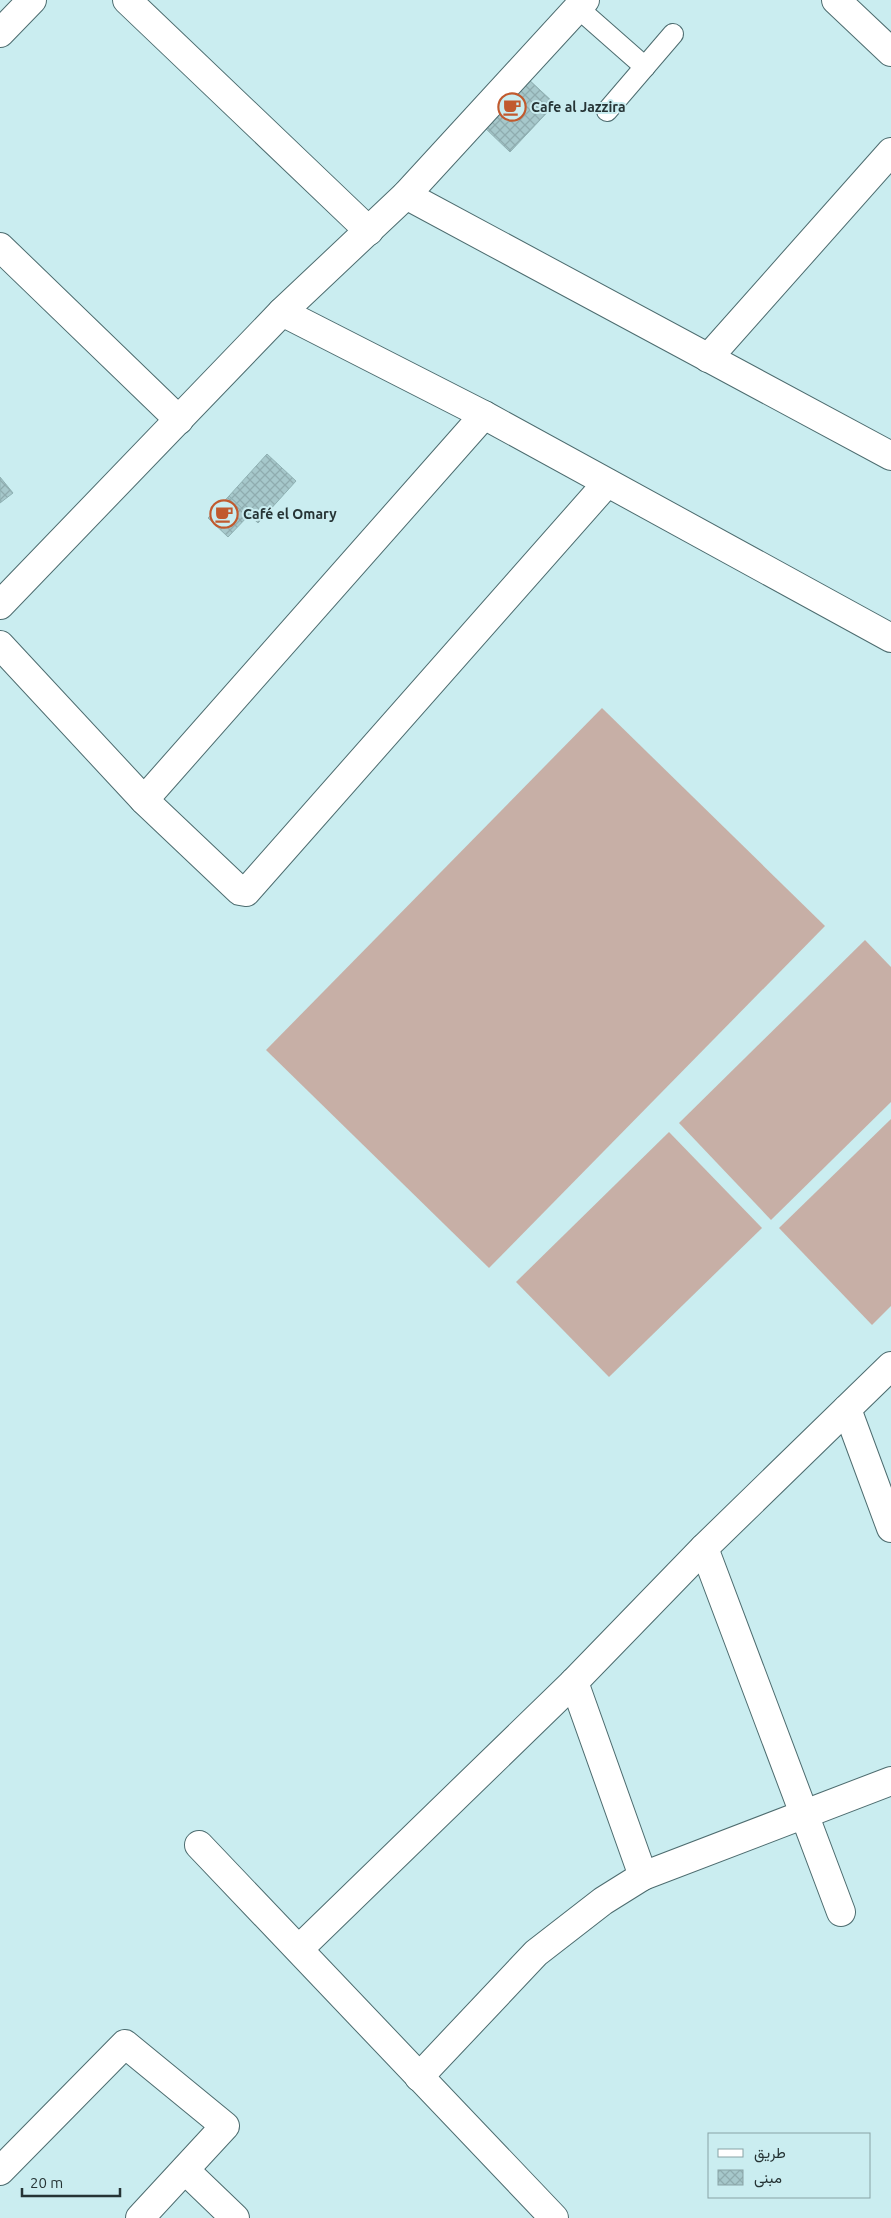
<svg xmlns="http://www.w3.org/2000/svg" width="891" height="2218" viewBox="0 0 891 2218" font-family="Ubuntu,Vazirmatn,sans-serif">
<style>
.pitch{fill:#c7afa6}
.building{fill:url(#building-cross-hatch);stroke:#8fb1b3}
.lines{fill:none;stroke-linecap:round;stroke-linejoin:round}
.service-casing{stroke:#4d6c6f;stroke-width:22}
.minor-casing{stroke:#4d6c6f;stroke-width:30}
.service{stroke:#fff;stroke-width:20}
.minor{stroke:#fff;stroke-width:28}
.labels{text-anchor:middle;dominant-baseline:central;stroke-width:4;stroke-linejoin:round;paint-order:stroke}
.poi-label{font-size:14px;font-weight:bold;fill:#263435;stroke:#caedf0;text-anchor:start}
</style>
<defs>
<pattern id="building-cross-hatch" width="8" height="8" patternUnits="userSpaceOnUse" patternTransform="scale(1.25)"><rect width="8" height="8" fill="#a6c8cb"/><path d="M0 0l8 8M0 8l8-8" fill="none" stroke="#8facaf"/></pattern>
</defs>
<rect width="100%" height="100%" fill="#caedf0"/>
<g class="pitch">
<path d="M602,708L825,926L489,1268L266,1050Z"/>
<path d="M865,940L891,967V1102L771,1220L679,1123Z"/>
<path d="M891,1119V1306L872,1325L779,1228Z"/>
<path d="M669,1132L762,1228L609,1377L516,1282Z"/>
</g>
<g class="building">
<path d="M526,77L555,104L510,152L482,125Z"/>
<path d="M267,454L296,481L258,523L229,496Z"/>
<path d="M0,477L13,493L0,503Z"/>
<path d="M229,496L249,515L228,537L208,518Z"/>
</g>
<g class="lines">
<g class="service-casing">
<g id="service">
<path d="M578,8L645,67"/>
<path d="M607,111L673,34"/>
</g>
</g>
<g class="minor-casing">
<g id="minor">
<path d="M127,0L369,231"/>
<path d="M836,0L891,52"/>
<path d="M0,33L32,0"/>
<path d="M406,195L891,456"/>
<path d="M0,247L179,420"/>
<path d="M282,312L484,415L891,638"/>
<path d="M708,358L891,152"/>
<path d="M0,605L282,312L406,195L585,0"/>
<path d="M0,645L144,800L240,891L246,892L607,483"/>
<path d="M144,800L484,415"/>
<path d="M847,1409L891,1528"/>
<path d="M704,1548L841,1912"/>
<path d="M574,1682L643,1876"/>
<path d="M199,1845L554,2218"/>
<path d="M299,1949L574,1682L704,1548L891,1366"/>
<path d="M419,2077L536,1953L603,1901L643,1876L891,1781"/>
<path d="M185,2170L235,2218"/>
<path d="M0,2171L125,2044L225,2126L140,2218"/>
</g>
</g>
<use href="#service" class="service"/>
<use href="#minor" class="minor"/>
</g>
<defs>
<g id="cafe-ring" transform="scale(1.4375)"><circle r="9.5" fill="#caedf0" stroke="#c15a2e" stroke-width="1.5"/><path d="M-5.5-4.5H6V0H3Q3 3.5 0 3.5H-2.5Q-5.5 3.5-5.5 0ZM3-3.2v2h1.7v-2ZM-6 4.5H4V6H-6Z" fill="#c15a2e"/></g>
</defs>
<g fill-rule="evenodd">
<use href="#cafe-ring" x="512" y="107"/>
<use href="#cafe-ring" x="224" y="514"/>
</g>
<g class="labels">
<g class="poi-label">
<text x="531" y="107">Cafe al Jazzira</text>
<text x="243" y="514">Café el Omary</text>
</g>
</g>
<rect x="708" y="2133" width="162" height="65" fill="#caedf0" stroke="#88a3a5"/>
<rect x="718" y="2149" width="25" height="8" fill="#ffffff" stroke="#88a3a5"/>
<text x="754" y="2158" font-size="15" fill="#263435">طريق</text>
<rect x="718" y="2170" width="25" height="15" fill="url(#building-cross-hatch)" stroke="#88a3a5"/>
<text x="754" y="2183" font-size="15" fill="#263435">مبنى</text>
<path d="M22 2188v8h98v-8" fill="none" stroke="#263435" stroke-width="2.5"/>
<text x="30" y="2188" font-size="15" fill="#263435" stroke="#caedf0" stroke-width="4" paint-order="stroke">20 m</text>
</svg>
